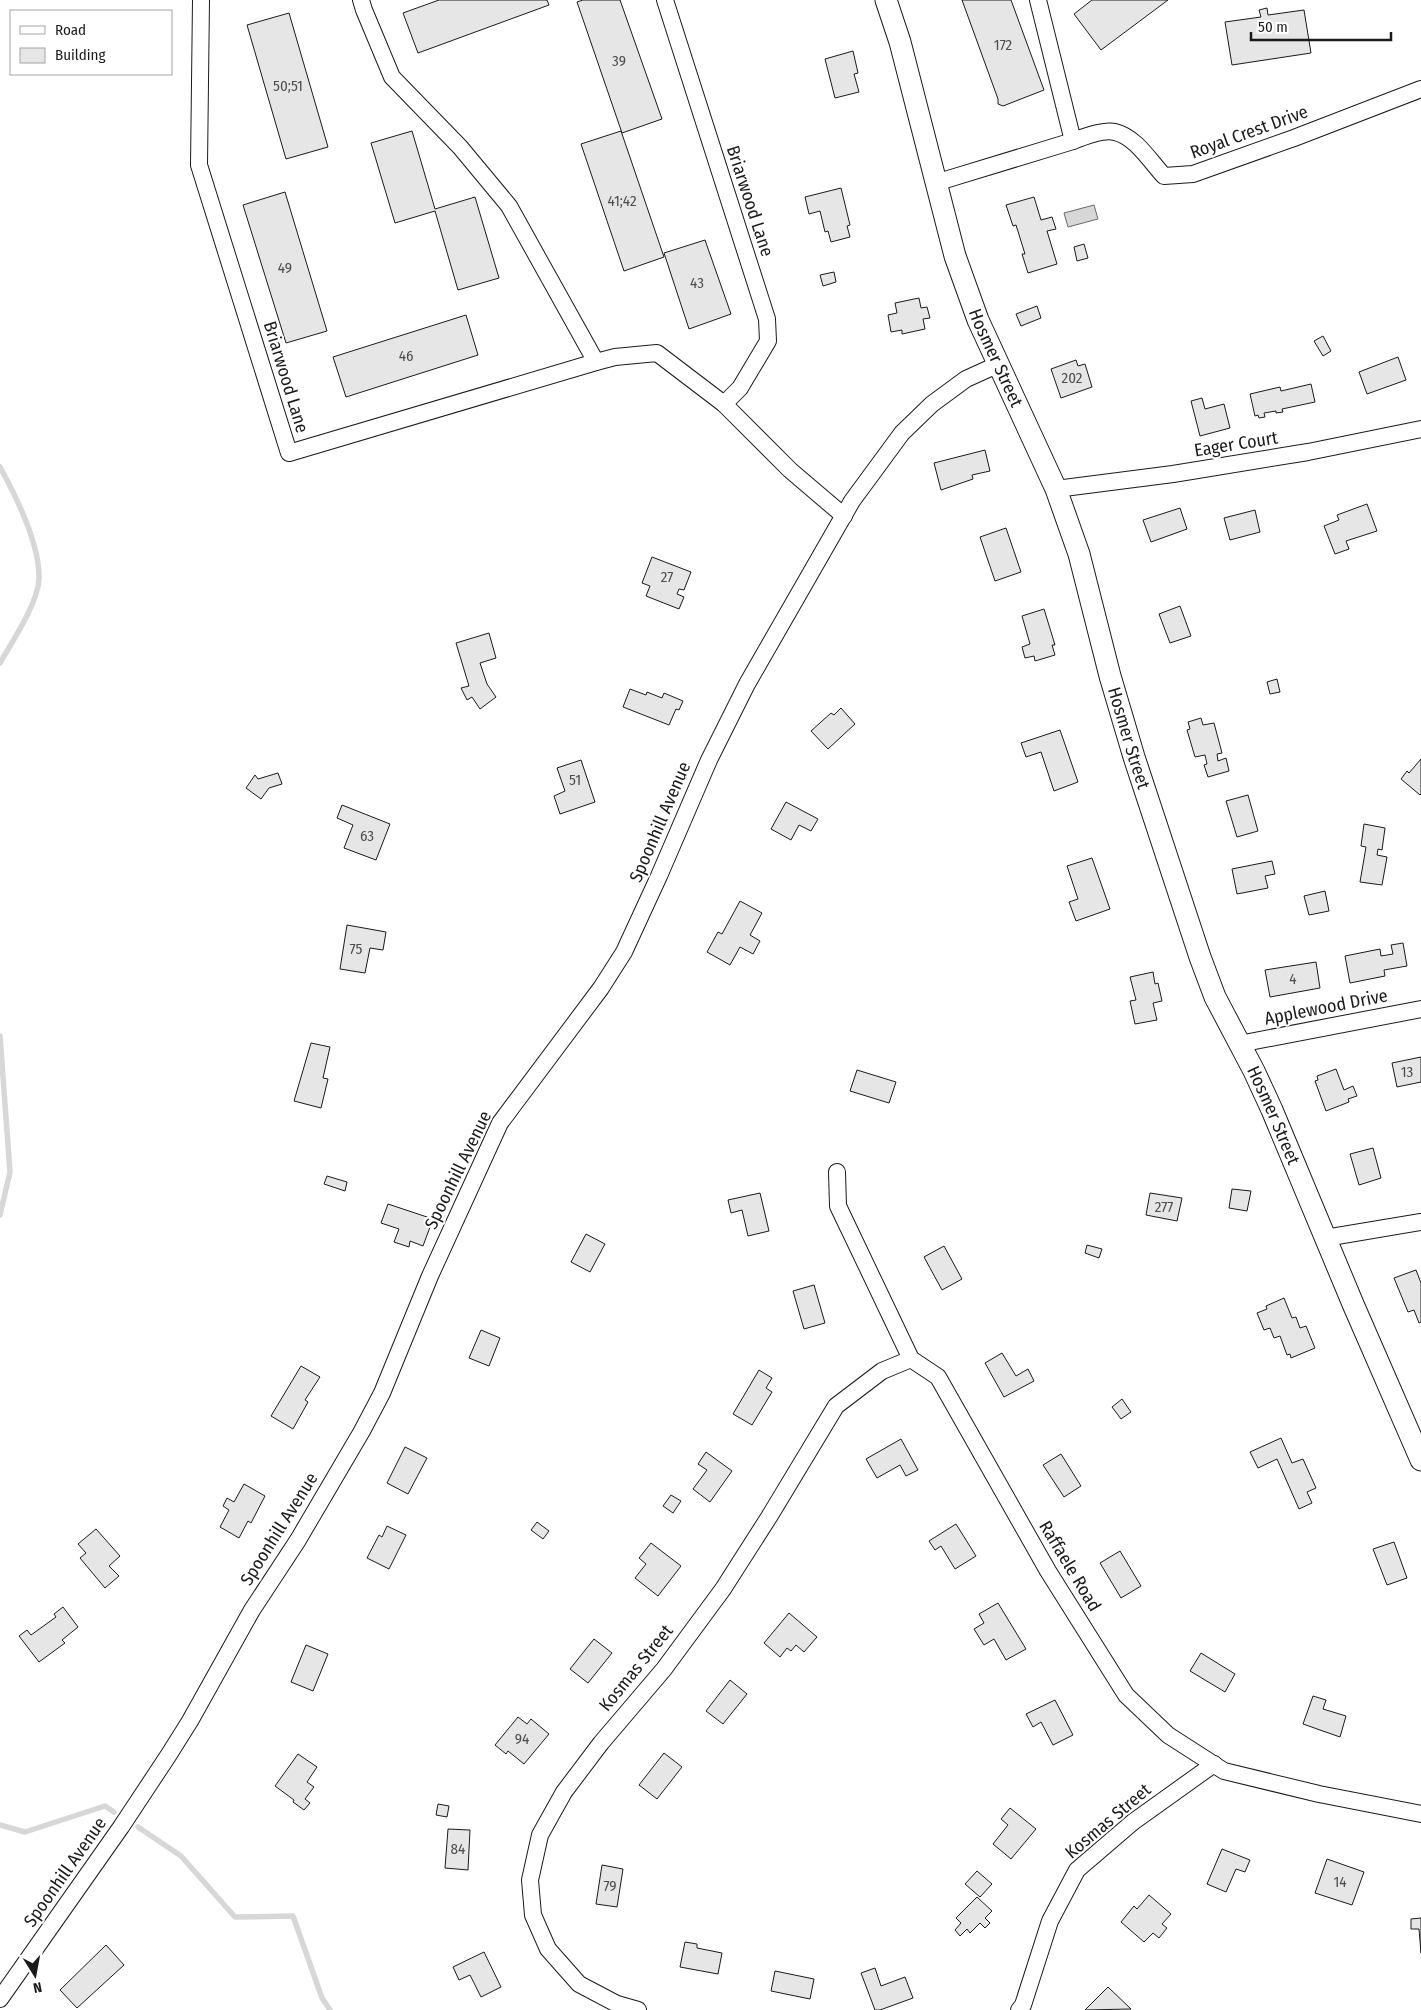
<svg xmlns="http://www.w3.org/2000/svg" width="1421" height="2010" viewBox="0 0 1421 2010" font-family="'Fira Sans Condensed',sans-serif">
<style>
.water{fill:#d7d7d7;stroke:#6a6a6a}
.lines{fill:none;stroke-linecap:round;stroke-linejoin:round}
.stream{stroke:#d7d7d7;stroke-width:5.5}
.building{fill:#e6e6e6;stroke:#1a1a1a}
.minor-casing{stroke:#1a1a1a;stroke-width:18}
.tertiary-casing{stroke:#1a1a1a;stroke-width:23}
.minor{stroke:#fff;stroke-width:16}
.tertiary{stroke:#fff;stroke-width:21}
.labels{text-anchor:middle;dominant-baseline:central;stroke-width:4;stroke-linejoin:round;paint-order:stroke}
.number-label{font-size:15px;fill:#4d4d4d}
.street-label{font-size:18px;fill:#1a1a1a;stroke:#fff}
</style>
<rect width="100%" height="100%" fill="#fff"/>
<path class="water" d="M1094,205L1098,219L1068,227L1064,213Z"/>
<g class="lines">
<g class="stream">
<path d="M0,467C17,498 40,545 39,579C38,603 12,642 0,663"/>
<path d="M0,1036L10,1172L0,1215"/>
<path d="M0,1825L25,1832L105,1806L114,1812"/>
<path d="M138,1827L181,1856L235,1917L293,1916L322,1998L330,2010"/>
</g>
</g>
<g class="building">
<path d="M439,0H547L549,5L418,53L403,13Z"/>
<path d="M583,0H620L662,119L622,133L577,2Z"/>
<path d="M962,0H1011L1044,90L1003,106L998,104V99Z"/>
<path d="M1092,0H1168L1101,50L1074,14Z"/>
<path d="M1267,8L1268,15L1304,10L1311,53L1232,65L1225,22L1261,17L1259,10Z"/>
<path d="M289,13L328,147L286,159L247,25Z"/>
<path d="M853,51L858,73L854,74L859,92L835,98L825,59Z"/>
<path d="M412,131L435,209L475,197L499,278L458,290L435,211L395,223L371,143Z"/>
<path d="M621,131L664,257L624,271L581,144Z"/>
<path d="M841,188L850,225L847,226L850,237L831,242L828,231L825,232L820,211L809,214L805,197Z"/>
<path d="M285,192L327,331L286,343L243,205Z"/>
<path d="M1034,197L1041,220L1052,217L1056,229L1047,231L1057,264L1028,273L1022,254H1025L1016,225L1013,226L1006,205Z"/>
<path d="M705,240L731,314L689,329L664,253Z"/>
<path d="M1084,244L1088,258L1077,261L1074,247Z"/>
<path d="M834,272L836,282L823,286L820,275Z"/>
<path d="M919,298L921,308L927,307L930,318L923,319L925,329L902,334V330L891,332L888,315L897,313L895,303Z"/>
<path d="M1037,306L1041,318L1021,326L1016,314Z"/>
<path d="M466,315L478,355L346,397L333,357Z"/>
<path d="M1323,336L1331,351L1323,356L1314,341Z"/>
<path d="M1398,357L1406,380L1367,394L1359,372Z"/>
<path d="M1076,360L1078,366L1085,364L1092,387L1061,398L1051,369Z"/>
<path d="M1311,384L1315,402L1282,409L1283,412L1276,413V411L1264,413L1265,417L1259,418L1258,415L1255,416L1250,394L1280,387L1281,391Z"/>
<path d="M1202,398L1205,409L1224,404L1230,428L1200,436L1191,401Z"/>
<path d="M985,450L990,471L972,475L973,479L941,490L934,463Z"/>
<path d="M1367,504L1377,531L1346,541L1349,549L1335,554L1324,526L1339,520L1337,515Z"/>
<path d="M1180,508L1187,529L1151,542L1143,520Z"/>
<path d="M1255,510L1260,532L1230,540L1224,518Z"/>
<path d="M1006,528L1021,572L995,581L980,537Z"/>
<path d="M652,557L691,572L684,590L679,589L677,594L684,597L679,609L646,596L650,586L642,583Z"/>
<path d="M1180,606L1191,636L1170,643L1159,614Z"/>
<path d="M1044,609L1055,645H1052L1055,655L1035,661L1034,656L1025,658L1022,647L1030,644L1022,616Z"/>
<path d="M489,633L496,658L480,663L487,684L496,697L480,709L472,697L467,700L461,688L469,686L456,643Z"/>
<path d="M1277,679L1280,692L1270,694L1267,682Z"/>
<path d="M630,689L646,695L647,692L662,698L664,693L683,701L679,710L676,709L669,725L623,707Z"/>
<path d="M841,708L855,724L828,749L811,731L831,713L834,715Z"/>
<path d="M1201,718L1203,725L1214,723L1222,753L1217,754L1218,761L1226,758L1229,771L1208,777L1204,765L1207,764L1205,755L1195,757L1187,730L1190,729L1188,722Z"/>
<path d="M1060,730L1078,782L1054,791L1041,752L1026,757L1021,743Z"/>
<path d="M1421,759V794L1420,795L1401,779L1407,771L1409,773Z"/>
<path d="M581,760L595,802L560,814L554,796L565,791L557,768Z"/>
<path d="M278,773L282,784L269,788L261,799L246,788L255,775L258,779Z"/>
<path d="M1248,795L1258,831L1237,837L1226,801Z"/>
<path d="M786,802L818,819L811,831L799,825L791,840L771,829Z"/>
<path d="M342,805L390,824L376,860L344,848L353,825L337,818Z"/>
<path d="M1364,824L1385,828L1382,850L1378,849L1377,855L1387,857L1382,885L1360,882L1366,847L1361,846Z"/>
<path d="M1092,858L1110,909L1076,921L1069,902L1078,899L1067,866Z"/>
<path d="M1272,861L1275,874L1265,876L1268,888L1237,894L1232,869Z"/>
<path d="M1325,891L1329,911L1309,915L1304,896Z"/>
<path d="M740,901L762,913L750,935L760,941L753,954L740,947L730,965L707,952L718,932L722,934Z"/>
<path d="M347,925L386,932L383,950L370,948L365,973L340,969Z"/>
<path d="M1403,943L1407,966L1384,970L1385,976L1350,983L1345,956L1380,949L1381,956L1393,954L1391,945Z"/>
<path d="M1316,962L1320,988L1270,997L1265,970Z"/>
<path d="M1153,972L1155,984L1158,983L1162,1001L1153,1003L1157,1020L1135,1024L1130,1001L1136,1000L1130,977Z"/>
<path d="M311,1043L330,1047L323,1078L328,1079L321,1108L294,1101Z"/>
<path d="M1421,1057V1082L1397,1087L1392,1063Z"/>
<path d="M1336,1069L1344,1090L1353,1086L1357,1096L1348,1099L1349,1102L1326,1111L1315,1081L1318,1080L1317,1076Z"/>
<path d="M857,1070L896,1082L889,1103L850,1091Z"/>
<path d="M1373,1148L1381,1178L1359,1185L1350,1154Z"/>
<path d="M327,1176L347,1182L345,1191L324,1184Z"/>
<path d="M1232,1189L1251,1191L1247,1211L1229,1208Z"/>
<path d="M760,1193L769,1231L748,1236L742,1210L731,1213L728,1200Z"/>
<path d="M1150,1193L1182,1198L1177,1221L1146,1215Z"/>
<path d="M388,1204L433,1219L423,1246L410,1241L409,1247L394,1242L399,1229L381,1223Z"/>
<path d="M586,1234L605,1244L590,1272L571,1262Z"/>
<path d="M1087,1245L1102,1249L1099,1258L1085,1253Z"/>
<path d="M944,1246L962,1279L942,1290L924,1257Z"/>
<path d="M1416,1270L1421,1283V1322L1419,1323L1414,1310L1408,1312L1394,1278Z"/>
<path d="M814,1285L825,1323L804,1329L793,1291Z"/>
<path d="M1284,1298L1292,1318L1296,1317L1300,1328L1306,1326L1315,1348L1291,1358L1290,1354L1287,1355L1280,1336L1274,1338L1270,1328L1264,1330L1257,1313L1267,1309L1266,1306Z"/>
<path d="M481,1330L500,1338L489,1366L469,1358Z"/>
<path d="M1002,1353L1016,1376L1028,1369L1034,1381L1004,1397L985,1363Z"/>
<path d="M301,1366L320,1377L305,1400L308,1402L293,1429L271,1416Z"/>
<path d="M759,1370L772,1378L766,1388L772,1392L752,1425L733,1414Z"/>
<path d="M1122,1399L1131,1412L1121,1419L1112,1407Z"/>
<path d="M1281,1438L1292,1463L1303,1459L1316,1488L1307,1492L1312,1503L1299,1509L1277,1459L1258,1468L1250,1452Z"/>
<path d="M901,1439L918,1470L906,1476L900,1465L877,1478L866,1459Z"/>
<path d="M405,1447L427,1458L408,1494L387,1483Z"/>
<path d="M706,1452L732,1471L710,1502L693,1489L707,1470L698,1464Z"/>
<path d="M1061,1454L1081,1486L1064,1497L1043,1465Z"/>
<path d="M244,1484L265,1496L251,1523L248,1521L239,1538L220,1527L229,1510L223,1506L227,1498L234,1502Z"/>
<path d="M671,1495L681,1501L673,1513L663,1506Z"/>
<path d="M537,1522L549,1531L543,1539L531,1530Z"/>
<path d="M956,1524L976,1556L955,1569L941,1546L935,1550L929,1541Z"/>
<path d="M387,1526L406,1535L389,1569L367,1558L379,1535L382,1537Z"/>
<path d="M96,1529L120,1556L109,1566L119,1576L105,1588L80,1558L86,1553L78,1544Z"/>
<path d="M1394,1542L1407,1578L1387,1585L1373,1549Z"/>
<path d="M651,1543L681,1566L658,1596L635,1578L646,1564L639,1558Z"/>
<path d="M1120,1551L1141,1586L1121,1598L1100,1563Z"/>
<path d="M998,1603L1026,1649L1006,1660L994,1639L984,1645L974,1629L984,1623L979,1614Z"/>
<path d="M63,1607L78,1627L62,1640L65,1643L39,1662L19,1636L27,1630L31,1635L56,1617L54,1614Z"/>
<path d="M789,1613L817,1637L804,1652L796,1645L791,1651L787,1648L780,1657L764,1643Z"/>
<path d="M594,1639L612,1653L588,1683L570,1669Z"/>
<path d="M306,1645L328,1654L313,1691L291,1682Z"/>
<path d="M1201,1653L1235,1674L1225,1692L1190,1671Z"/>
<path d="M730,1680L747,1694L723,1724L706,1711Z"/>
<path d="M1313,1696L1326,1700L1323,1709L1346,1716L1340,1737L1303,1724Z"/>
<path d="M1055,1700L1073,1735L1053,1745L1041,1722L1033,1727L1026,1714Z"/>
<path d="M518,1717L527,1724L531,1719L549,1734L524,1764L508,1751L506,1754L495,1745Z"/>
<path d="M664,1753L682,1767L657,1799L639,1785Z"/>
<path d="M298,1754L317,1767L307,1782L314,1787L305,1799L310,1803L304,1810L293,1802L294,1800L275,1786Z"/>
<path d="M438,1804L449,1806L447,1817L436,1815Z"/>
<path d="M1010,1808L1036,1829L1011,1859L993,1844L1008,1825L1001,1819Z"/>
<path d="M448,1829L470,1830L468,1870L445,1868Z"/>
<path d="M1222,1849L1250,1860L1245,1872L1236,1869L1226,1892L1207,1884Z"/>
<path d="M1327,1859L1364,1872L1352,1905L1315,1893Z"/>
<path d="M602,1865L623,1869L617,1907L596,1904Z"/>
<path d="M977,1871L992,1884L980,1897L965,1884Z"/>
<path d="M1149,1895L1171,1914L1162,1924L1167,1928L1159,1938L1153,1933L1144,1942L1121,1922L1134,1906L1137,1909Z"/>
<path d="M977,1897L992,1911L985,1918L990,1923L985,1928L980,1923L970,1933L967,1929L960,1936L955,1930L961,1923L956,1918Z"/>
<path d="M1421,1918V1953L1419,1929H1411V1919Z"/>
<path d="M685,1942L697,1944V1948L722,1953L718,1974L680,1967Z"/>
<path d="M106,1945L124,1965L77,2008L60,1990Z"/>
<path d="M484,1952L501,1987L481,1997L470,1975L459,1980L453,1967Z"/>
<path d="M875,1968L881,1986L905,1977L913,1998L880,2010H875L861,1973Z"/>
<path d="M775,1971L814,1979L810,1999L771,1991Z"/>
<path d="M1108,1987L1131,2009L1085,2010Z"/>
</g>
<g class="lines">
<g class="minor-casing">
<g id="minor">
<path d="M201,0L199,165L289,453L596,362L615,357L657,353L724,404L790,470L844,516"/>
<path d="M361,0L364,10L392,77L460,147L509,206L596,362"/>
<path d="M665,0L767,319L768,341L740,388L724,404"/>
<path d="M1038,0L1073,141C1083,137 1104,129 1115,132C1136,137 1150,161 1164,176L1193,174L1294,138L1421,89"/>
<path d="M935,183L1073,141"/>
<path d="M1056,489L1173,474L1308,452L1421,429"/>
<path d="M1239,1044L1421,1009"/>
<path d="M837,1172L838,1206L911,1359L938,1377L1048,1571L1126,1695L1168,1735L1224,1771L1319,1794L1421,1814"/>
<path d="M1325,1238L1421,1222"/>
<path d="M0,1999L121,1827L168,1756L190,1721L252,1610L298,1540L362,1431L382,1393L430,1276L500,1123L601,988L624,952L659,876L709,760L747,684L852,501L902,433L932,404L966,379L999,364"/>
<path d="M638,2010L617,2004L579,1984L548,1949L533,1915L530,1880L540,1835L564,1792L601,1743L664,1669L723,1589L769,1517L836,1406L882,1371L911,1359"/>
<path d="M1019,2010L1023,2005L1050,1921L1077,1870L1133,1822L1214,1764"/>
</g>
</g>
<g class="tertiary-casing">
<g id="tertiary">
<path id="s1" d="M886,0L900,42L955,256L978,320L1056,489L1079,554L1110,676L1134,757L1200,957L1215,997L1254,1071L1272,1110L1353,1304L1421,1460"/>
</g>
</g>
<use href="#minor" class="minor"/>
<use href="#tertiary" class="tertiary"/>
</g>
<g class="labels">
<g class="number-label">
<text x="1003" y="45">172</text>
<text x="619" y="61">39</text>
<text x="288" y="86">50;51</text>
<text x="622" y="201">41;42</text>
<text x="285" y="268">49</text>
<text x="697" y="283">43</text>
<text x="406" y="356">46</text>
<text x="1072" y="378">202</text>
<text x="667" y="577">27</text>
<text x="575" y="780">51</text>
<text x="367" y="836">63</text>
<text x="356" y="949">75</text>
<text x="1293" y="979">4</text>
<text x="1407" y="1072">13</text>
<text x="1164" y="1207">277</text>
<text x="522" y="1739">94</text>
<text x="458" y="1849">84</text>
<text x="1340" y="1882">14</text>
<text x="610" y="1886">79</text>
</g>
<g class="street-label">
<text transform="translate(1249 132) rotate(-20)">Royal Crest Drive</text>
<text transform="translate(750 201) rotate(72)">Briarwood Lane</text>
<text stroke="none"><textPath href="#s1" startOffset="375">Hosmer Street</textPath></text>
<text transform="translate(286 377) rotate(73)">Briarwood Lane</text>
<text transform="translate(1236 444) rotate(-9)">Eager Court</text>
<text stroke="none"><textPath href="#s1" startOffset="779">Hosmer Street</textPath></text>
<text transform="translate(660 822) rotate(-67)">Spoonhill Avenue</text>
<text transform="translate(1326 1007) rotate(-11)">Applewood Drive</text>
<text stroke="none"><textPath href="#s1" startOffset="1184">Hosmer Street</textPath></text>
<text transform="translate(458 1170) rotate(-64)">Spoonhill Avenue</text>
<text transform="translate(279 1529) rotate(-58)">Spoonhill Avenue</text>
<text transform="translate(1070 1566) rotate(59)">Raffaele Road</text>
<text transform="translate(636 1668) rotate(-51)">Kosmas Street</text>
<text transform="translate(1108 1821) rotate(-40)">Kosmas Street</text>
<text transform="translate(65 1872) rotate(-55)">Spoonhill Avenue</text>
</g>
</g>
<rect x="10" y="10" width="162" height="65" fill="#ffffff" stroke="#a3a3a3"/>
<rect x="20" y="26" width="25" height="8" fill="#ffffff" stroke="#a3a3a3"/>
<text x="55" y="35" font-size="15" fill="#1a1a1a">Road</text>
<rect x="20" y="48" width="25" height="15" fill="#e6e6e6" stroke="#a3a3a3"/>
<text x="55" y="60" font-size="15" fill="#1a1a1a">Building</text>
<g transform="translate(35 1975) rotate(169)" stroke="#ffffff" stroke-width="4" paint-order="stroke">
<path d="M0-4L9 19L0 12L-9 19Z" fill="#1a1a1a"/>
<text y="-8" font-size="14" font-weight="bold" text-anchor="middle" fill="#1a1a1a">N</text>
</g>
<path d="M1251 32v8h140v-8" fill="none" stroke="#1a1a1a" stroke-width="2.5"/>
<text x="1258" y="32" font-size="15" fill="#1a1a1a" stroke="#ffffff" stroke-width="4" paint-order="stroke">50 m</text>
</svg>
